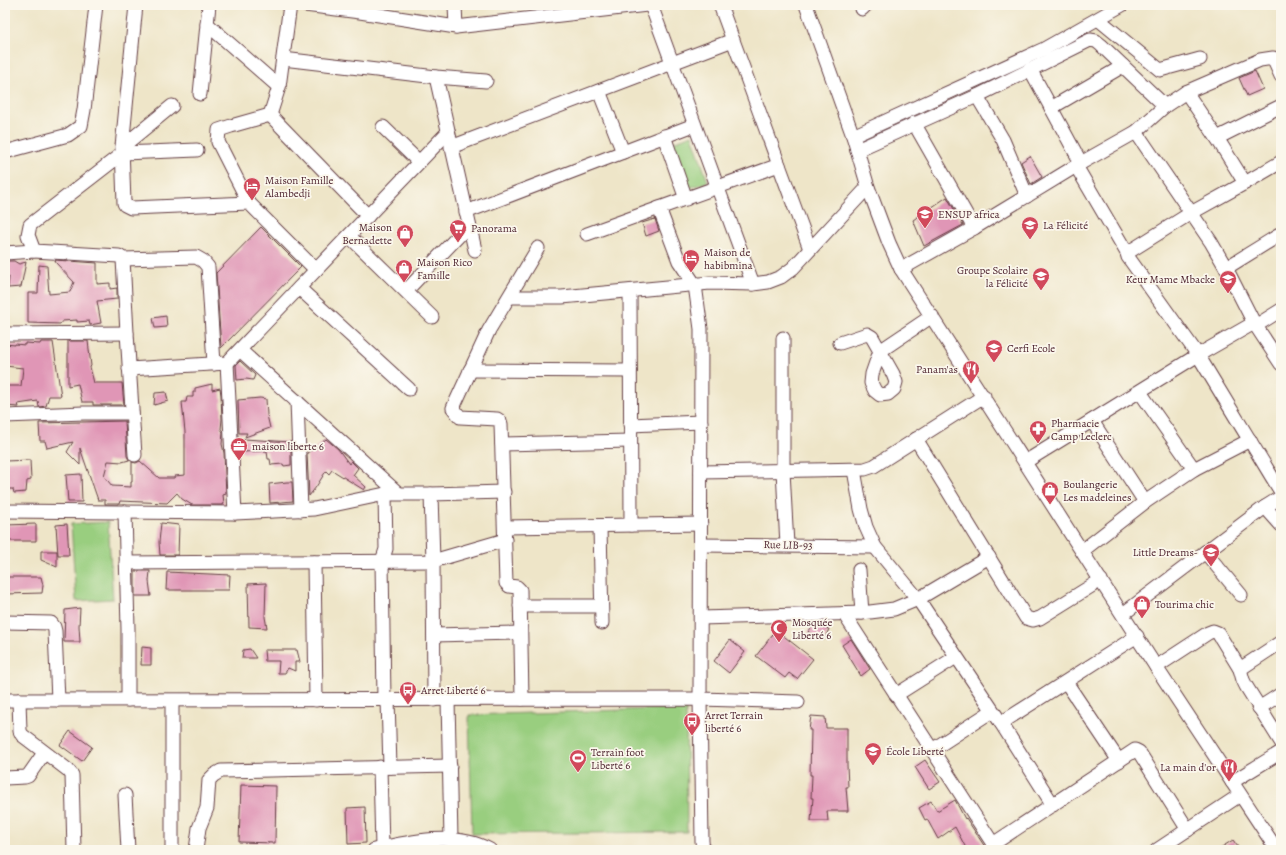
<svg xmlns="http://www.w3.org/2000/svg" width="1286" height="855" viewBox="0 0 1286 855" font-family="Alegreya,serif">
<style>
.green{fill:#99ce7f;stroke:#727655}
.building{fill:#e096b6}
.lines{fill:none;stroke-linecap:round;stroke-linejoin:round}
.minor-casing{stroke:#633d43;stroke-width:15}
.minor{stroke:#fff;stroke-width:13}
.labels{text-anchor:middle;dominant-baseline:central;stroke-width:3.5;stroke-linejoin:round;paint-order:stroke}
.poi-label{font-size:11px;fill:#4a1f2b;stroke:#fbf7ec;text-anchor:start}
.street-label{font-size:11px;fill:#4a1f2b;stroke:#fbf7ec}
</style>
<rect width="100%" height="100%" fill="#fbf7ec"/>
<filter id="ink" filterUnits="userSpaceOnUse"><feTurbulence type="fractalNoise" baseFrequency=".025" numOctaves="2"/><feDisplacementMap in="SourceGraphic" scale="8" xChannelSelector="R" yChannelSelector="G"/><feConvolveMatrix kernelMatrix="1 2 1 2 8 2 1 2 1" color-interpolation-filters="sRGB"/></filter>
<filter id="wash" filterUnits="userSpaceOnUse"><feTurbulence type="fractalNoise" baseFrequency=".012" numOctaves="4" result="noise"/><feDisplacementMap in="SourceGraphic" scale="16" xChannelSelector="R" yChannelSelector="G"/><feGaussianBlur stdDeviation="0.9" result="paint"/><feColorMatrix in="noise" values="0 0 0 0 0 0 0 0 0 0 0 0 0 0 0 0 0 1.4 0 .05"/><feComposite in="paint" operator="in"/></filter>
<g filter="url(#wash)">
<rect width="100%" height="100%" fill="#eee5c8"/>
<g class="green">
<path d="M692,135L708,182L689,188L673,142Z"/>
<path d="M108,522L113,599L76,601L71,524Z"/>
<path d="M686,708L687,832L472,834L469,715Z"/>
</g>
<g id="blocks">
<g class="building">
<path d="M1255,71L1263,89L1247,96L1239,78Z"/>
<path d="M1030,156L1042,177L1031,184L1021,162Z"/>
<path d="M947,197L963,225L924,246L913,220Z"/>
<path d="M655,219L659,231L646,236L642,223Z"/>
<path d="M261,227L301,267L221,348L216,273Z"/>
<path d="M55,260L97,263V284L110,283V289L117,288V299L97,301L101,323L90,325L89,321L77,322V320L62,321L60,324L28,323V293H38L39,265L47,266L49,294L70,292L74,282L56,263Z"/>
<path d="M5,261H14L19,264L26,262L21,287L8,288L9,277H5Z"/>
<path d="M166,316L167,327L155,328L153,318Z"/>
<path d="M68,341H88L91,366L90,367L94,383H122L124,405H93V402H82L78,384L68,386Z"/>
<path d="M41,342H53L61,396H49L46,406L39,407L38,401L18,404L19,407L5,406V386H21L23,368L5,366V344L15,345V344L25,345V343L40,344Z"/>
<path d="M240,361L255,375L253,380L246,379L237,380L236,365Z"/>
<path d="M212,384V390L220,388L221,395L222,419L221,429L223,432L222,444L224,453L226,494L223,495L224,503L223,505H192L182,499L177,493L167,503L120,501L119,504H105V500H98L80,448V465L67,452L73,442L47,448L45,441H40L39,423L125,421L127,456L129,460L122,462L108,461L104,476L112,486L131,487V482H132V462L136,463L140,461L159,478H174L175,476L185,475V432L182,402H186L187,397H193V392H195V388Z"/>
<path d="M166,392L168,401L154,405L155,393Z"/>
<path d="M260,398L266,399L267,415L270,428L245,437L247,433H239L238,400Z"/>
<path d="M244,439L291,442V465L284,466L283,464L271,465L270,459H268L267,451L242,452L241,446Z"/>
<path d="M326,439L338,449L349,464L351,461L358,468L353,475L366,487L364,490L332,470L329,474L326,471L316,487L309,496L307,453L314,448H315Z"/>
<path d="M30,460L31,480L27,481L26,492L14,493L13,489H5V461Z"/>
<path d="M81,474L82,502H68L66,475Z"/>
<path d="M287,482H292L293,501L270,503L269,484Z"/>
<path d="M161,523L179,525L178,555H160L159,542Z"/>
<path d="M36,524V541H5V525Z"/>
<path d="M67,524L69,555H58L56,525Z"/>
<path d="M41,551H57V567L41,560Z"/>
<path d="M135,571H150L149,581L151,596H135Z"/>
<path d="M167,572L230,575L229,590H166Z"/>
<path d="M5,577H41L43,585L42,593L5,594Z"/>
<path d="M266,583L265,617L267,628L249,627L248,584Z"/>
<path d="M80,608L79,626L80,642H64L65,610Z"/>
<path d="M814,624L829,629L824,640L808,632Z"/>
<path d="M776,630L813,659L797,679L789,673L785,678L756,656Z"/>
<path d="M851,639L870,669L861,676L842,645Z"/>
<path d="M730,640L745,652L729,673L714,661Z"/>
<path d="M142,647L151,648V665H141Z"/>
<path d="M250,649L256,658H242L243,650Z"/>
<path d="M264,650H297L300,662H295V671L288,668L285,673H278L279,661H265Z"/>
<path d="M811,716L825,717L826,728H847V765L848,787H846L848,811H827L828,821H811L813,798H811L812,775H810L811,730H809Z"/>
<path d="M70,731L92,747L82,761L60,745Z"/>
<path d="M925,760L940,782L929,789L915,767Z"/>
<path d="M241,785L276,786L275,843L239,842Z"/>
<path d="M955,800L965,819L966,818L987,850H967L955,827L938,839L927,819L925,820L919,808L931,801L937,811Z"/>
<path d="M365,807L366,843L348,844L347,808Z"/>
<path d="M1233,840L1240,850H1217Z"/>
</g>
</g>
</g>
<g filter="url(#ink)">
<use href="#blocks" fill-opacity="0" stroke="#633d43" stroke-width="1"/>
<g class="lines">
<g class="minor-casing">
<g id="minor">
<path d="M136,5L122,147L124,203L125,205L131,208L249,203L316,270"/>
<path d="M305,5L360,12L456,27L647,5"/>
<path d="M455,5L456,27"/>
<path d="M651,5L753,284"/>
<path d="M720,5L810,249"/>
<path d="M806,5L853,136L868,187L889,243L901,269L1156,667L1277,850"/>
<path d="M862,9L866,5"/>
<path d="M1098,19L1160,70L1200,59"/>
<path d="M207,24L279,87"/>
<path d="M283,59L436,77L486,81"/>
<path d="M1030,69L1081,163"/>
<path d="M436,77L475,250"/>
<path d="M599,91L623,152"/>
<path d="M1186,92L1217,138L1245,183"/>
<path d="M200,94L209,5"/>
<path d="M977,96L1003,140L1027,196"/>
<path d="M1051,108L1123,66"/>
<path d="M270,115L368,216"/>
<path d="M270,115L279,87L290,5"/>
<path d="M914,123L974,228"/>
<path d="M383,127L419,162"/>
<path d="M1136,132L1211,242L1226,268L1254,323L1281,364"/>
<path d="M664,136L686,199"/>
<path d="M853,136L1044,49L1122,5"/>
<path d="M1217,138L1281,106"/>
<path d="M122,147L172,106"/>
<path d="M451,147L733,40"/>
<path d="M197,150L123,153L30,225L28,235L34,251L119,256L123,259L196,257L203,261L208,267L214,364"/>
<path d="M857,150L977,96L1090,40L1096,41L1101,45L1165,106"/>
<path d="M5,152L68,135L81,126L84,110L96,5"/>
<path d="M1281,162L1245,183L1191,213L1127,253L1128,257L1198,355L1281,492"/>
<path d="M1076,166L1127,253"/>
<path d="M249,203L218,142L219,130L231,126L270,115"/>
<path d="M659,208L679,261L695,285L701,329L700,699L702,841L703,850"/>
<path d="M466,212L694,125"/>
<path d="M587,234L779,165"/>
<path d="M349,236L432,317"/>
<path d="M5,253L34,251"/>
<path d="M123,259L127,333L135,455"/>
<path d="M1226,268L1281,234"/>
<path d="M901,269L974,228L1081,163L1136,132L1165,106L1186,92L1260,60L1273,58L1281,76"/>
<path d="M299,288L409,389"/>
<path d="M406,291L469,225"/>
<path d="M630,291L631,525"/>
<path d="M510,297H562L710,283L753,284L768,282L781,277L793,268L868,187"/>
<path d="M1257,325L1281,310"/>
<path d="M5,334L127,333"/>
<path d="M783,338V471L787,545"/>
<path d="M840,343L867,334L872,337L893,374L896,382L894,389L888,394L880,395L875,391L871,383L872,374L880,351L932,316"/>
<path d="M240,350L398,493"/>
<path d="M227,363L235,513"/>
<path d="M129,369L227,363L448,132"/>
<path d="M470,370L630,371"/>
<path d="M1140,392L1194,469"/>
<path d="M297,401L301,510"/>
<path d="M5,416L84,413H132"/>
<path d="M1092,421L1145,502"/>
<path d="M630,425L701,422"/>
<path d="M916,439L1026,618L1033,620L1040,618L1101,580"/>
<path d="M502,444L630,441"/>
<path d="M1025,462L1198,355L1254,323"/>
<path d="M854,470L861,509L866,527L875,547L918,599L1001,723L1053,805"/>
<path d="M701,472L865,469L874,466L984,396"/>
<path d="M431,494L433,561L434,700"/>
<path d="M1265,507L1281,525"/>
<path d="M5,511L235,513L314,509L385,494H431L504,492"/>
<path d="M125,512L128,629V700"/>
<path d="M600,526L602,623"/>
<path d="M505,527L701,524"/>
<path d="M701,545L875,547"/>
<path d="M1082,551L1145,502L1194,469L1250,440"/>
<path d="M1205,552L1241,595"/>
<path d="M314,562L316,700"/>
<path d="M126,563L433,561L505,540"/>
<path d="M859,570L862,613"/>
<path d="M520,606H601"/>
<path d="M844,614L997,850"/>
<path d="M1123,614L1265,507L1281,497"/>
<path d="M701,618L862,613L894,609L918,599L989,557"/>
<path d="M5,622L51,623L54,627L55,631L58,700"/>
<path d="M434,635L520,633"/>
<path d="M1156,667L1208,633L1213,631L1218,633L1240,669L1281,642"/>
<path d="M1240,669L1243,680L1246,686L1281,742"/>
<path d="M1066,682L1119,761"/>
<path d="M896,695L956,657"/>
<path d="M522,699L520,590L517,587L509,586L506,583L501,424L500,421L497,419L460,417L453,408L489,330L538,248"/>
<path d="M5,700L700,699L798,702"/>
<path d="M19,700L20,731L22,735L68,770L72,775L74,850"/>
<path d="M384,700L382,561L386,549L385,494"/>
<path d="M388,700L390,767"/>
<path d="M448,700L451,839"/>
<path d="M1259,708L1281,694"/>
<path d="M1001,723L1137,636"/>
<path d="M932,750L992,711"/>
<path d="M380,767L382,848"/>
<path d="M5,778L25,777L28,776L44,753"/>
<path d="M1232,782L1281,752"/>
<path d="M125,795L128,850"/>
<path d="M993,844L1135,750L1139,752L1188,830"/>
<path d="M172,850V701"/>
<path d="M196,850L199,828L207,808L209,780L214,775L221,771L450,766"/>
<path d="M374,850C410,841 456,831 490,850"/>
<path d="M1157,850L1240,795"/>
</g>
</g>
<use href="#minor" class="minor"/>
</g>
</g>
<defs>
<g id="hotel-pin" transform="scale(0.9)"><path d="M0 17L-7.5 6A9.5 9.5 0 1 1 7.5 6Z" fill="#d1495b" stroke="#fbf7ec"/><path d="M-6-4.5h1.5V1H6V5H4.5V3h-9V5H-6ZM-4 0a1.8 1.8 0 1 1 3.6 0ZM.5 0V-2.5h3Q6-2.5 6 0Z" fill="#fff"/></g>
<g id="university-pin" transform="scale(0.9)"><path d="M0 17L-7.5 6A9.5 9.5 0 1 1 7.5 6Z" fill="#d1495b" stroke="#fbf7ec"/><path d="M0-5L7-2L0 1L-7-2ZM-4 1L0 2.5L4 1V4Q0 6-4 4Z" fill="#fff"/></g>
<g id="school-pin" transform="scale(0.9)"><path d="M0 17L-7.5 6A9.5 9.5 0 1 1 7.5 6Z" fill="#d1495b" stroke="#fbf7ec"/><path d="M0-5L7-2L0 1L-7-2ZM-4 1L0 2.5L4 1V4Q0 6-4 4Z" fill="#fff"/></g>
<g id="supermarket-pin" transform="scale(0.9)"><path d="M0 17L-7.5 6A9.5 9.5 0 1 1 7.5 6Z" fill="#d1495b" stroke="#fbf7ec"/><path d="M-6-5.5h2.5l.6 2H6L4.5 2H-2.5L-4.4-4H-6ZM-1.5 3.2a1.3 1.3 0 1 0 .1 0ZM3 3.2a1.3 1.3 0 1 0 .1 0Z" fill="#fff"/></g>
<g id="shop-pin" transform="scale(0.9)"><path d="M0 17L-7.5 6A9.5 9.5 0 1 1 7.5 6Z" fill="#d1495b" stroke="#fbf7ec"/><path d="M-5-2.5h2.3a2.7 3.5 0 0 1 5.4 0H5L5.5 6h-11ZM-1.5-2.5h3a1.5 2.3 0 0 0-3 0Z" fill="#fff"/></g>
<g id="restaurant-pin" transform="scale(0.9)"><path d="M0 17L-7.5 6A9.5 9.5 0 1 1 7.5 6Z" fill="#d1495b" stroke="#fbf7ec"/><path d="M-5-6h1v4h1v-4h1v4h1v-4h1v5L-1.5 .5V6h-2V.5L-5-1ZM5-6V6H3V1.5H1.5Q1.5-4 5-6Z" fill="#fff"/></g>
<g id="pharmacy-pin" transform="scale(0.9)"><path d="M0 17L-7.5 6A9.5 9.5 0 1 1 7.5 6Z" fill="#d1495b" stroke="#fbf7ec"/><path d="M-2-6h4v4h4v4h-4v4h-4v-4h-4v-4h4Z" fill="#fff"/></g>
<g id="office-pin" transform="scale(0.9)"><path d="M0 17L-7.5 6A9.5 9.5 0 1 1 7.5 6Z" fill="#d1495b" stroke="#fbf7ec"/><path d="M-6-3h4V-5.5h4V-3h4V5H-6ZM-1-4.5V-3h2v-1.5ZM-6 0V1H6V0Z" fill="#fff"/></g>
<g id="mosque-pin" transform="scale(0.9)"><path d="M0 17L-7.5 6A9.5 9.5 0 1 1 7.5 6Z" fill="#d1495b" stroke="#fbf7ec"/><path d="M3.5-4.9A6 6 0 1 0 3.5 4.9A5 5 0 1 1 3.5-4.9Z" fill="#fff"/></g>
<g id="bus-pin" transform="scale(0.9)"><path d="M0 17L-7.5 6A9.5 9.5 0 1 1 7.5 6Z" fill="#d1495b" stroke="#fbf7ec"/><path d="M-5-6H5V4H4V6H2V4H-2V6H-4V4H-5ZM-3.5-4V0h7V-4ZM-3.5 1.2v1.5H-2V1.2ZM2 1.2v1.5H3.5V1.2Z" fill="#fff"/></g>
<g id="stadium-pin" transform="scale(0.9)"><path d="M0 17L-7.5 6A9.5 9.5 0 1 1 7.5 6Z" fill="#d1495b" stroke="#fbf7ec"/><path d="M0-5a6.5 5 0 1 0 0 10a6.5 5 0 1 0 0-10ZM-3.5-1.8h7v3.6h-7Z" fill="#fff"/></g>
</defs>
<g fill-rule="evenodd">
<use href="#hotel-pin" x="252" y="186"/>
<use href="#university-pin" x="925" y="214"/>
<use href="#school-pin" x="1030" y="225"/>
<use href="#supermarket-pin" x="458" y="228"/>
<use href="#shop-pin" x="405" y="233"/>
<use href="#hotel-pin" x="691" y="258"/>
<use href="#shop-pin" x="404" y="268"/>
<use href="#school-pin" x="1041" y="276"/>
<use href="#school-pin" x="1228" y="279"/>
<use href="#school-pin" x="994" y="348"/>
<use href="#restaurant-pin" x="971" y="369"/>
<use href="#pharmacy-pin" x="1038" y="429"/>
<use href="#office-pin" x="239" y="446"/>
<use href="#shop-pin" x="1050" y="490"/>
<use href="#school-pin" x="1211" y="552"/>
<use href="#shop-pin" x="1142" y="604"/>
<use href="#mosque-pin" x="779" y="628"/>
<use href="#bus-pin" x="408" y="690"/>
<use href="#bus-pin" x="692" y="721"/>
<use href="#school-pin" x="873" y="751"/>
<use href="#stadium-pin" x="578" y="758"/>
<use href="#restaurant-pin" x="1229" y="767"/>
</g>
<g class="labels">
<g class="poi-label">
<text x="265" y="180">Maison Famille<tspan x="265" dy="13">Alambedji</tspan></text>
<text x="938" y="214">ENSUP africa</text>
<text x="1043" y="225">La Félicité</text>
<text x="392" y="227" text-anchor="end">Maison<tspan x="392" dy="13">Bernadette</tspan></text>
<text x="471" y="228">Panorama</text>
<text x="704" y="252">Maison de<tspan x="704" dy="13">habibmina</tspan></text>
<text x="417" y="262">Maison Rico<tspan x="417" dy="13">Famille</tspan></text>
<text x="1028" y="270" text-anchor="end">Groupe Scolaire<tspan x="1028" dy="13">la Félicité</tspan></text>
<text x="1215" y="279" text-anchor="end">Keur Mame Mbacke</text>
<text x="1007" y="348">Cerfi Ecole</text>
<text x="958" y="369" text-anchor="end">Panam'as</text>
<text x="1051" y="423">Pharmacie<tspan x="1051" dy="13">Camp Leclerc</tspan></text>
<text x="252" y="446">maison liberte 6</text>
<text x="1063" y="484">Boulangerie<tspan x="1063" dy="13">Les madeleines</tspan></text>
<text x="1198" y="552" text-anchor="end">Little Dreams-</text>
<text x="1155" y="604">Tourima chic</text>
<text x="792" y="622">Mosquée<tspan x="792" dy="13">Liberté 6</tspan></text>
<text x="421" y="690">Arret Liberté 6</text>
<text x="705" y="715">Arret Terrain<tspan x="705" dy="13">liberté 6</tspan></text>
<text x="886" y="751">École Liberté</text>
<text x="591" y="752">Terrain foot<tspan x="591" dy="13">Liberté 6</tspan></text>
<text x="1216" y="767" text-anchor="end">La main d'or</text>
</g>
<g class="street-label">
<text transform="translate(788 545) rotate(1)">Rue LIB-93</text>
</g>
</g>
<rect width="1286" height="855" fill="none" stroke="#fbf7ec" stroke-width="20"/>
</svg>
